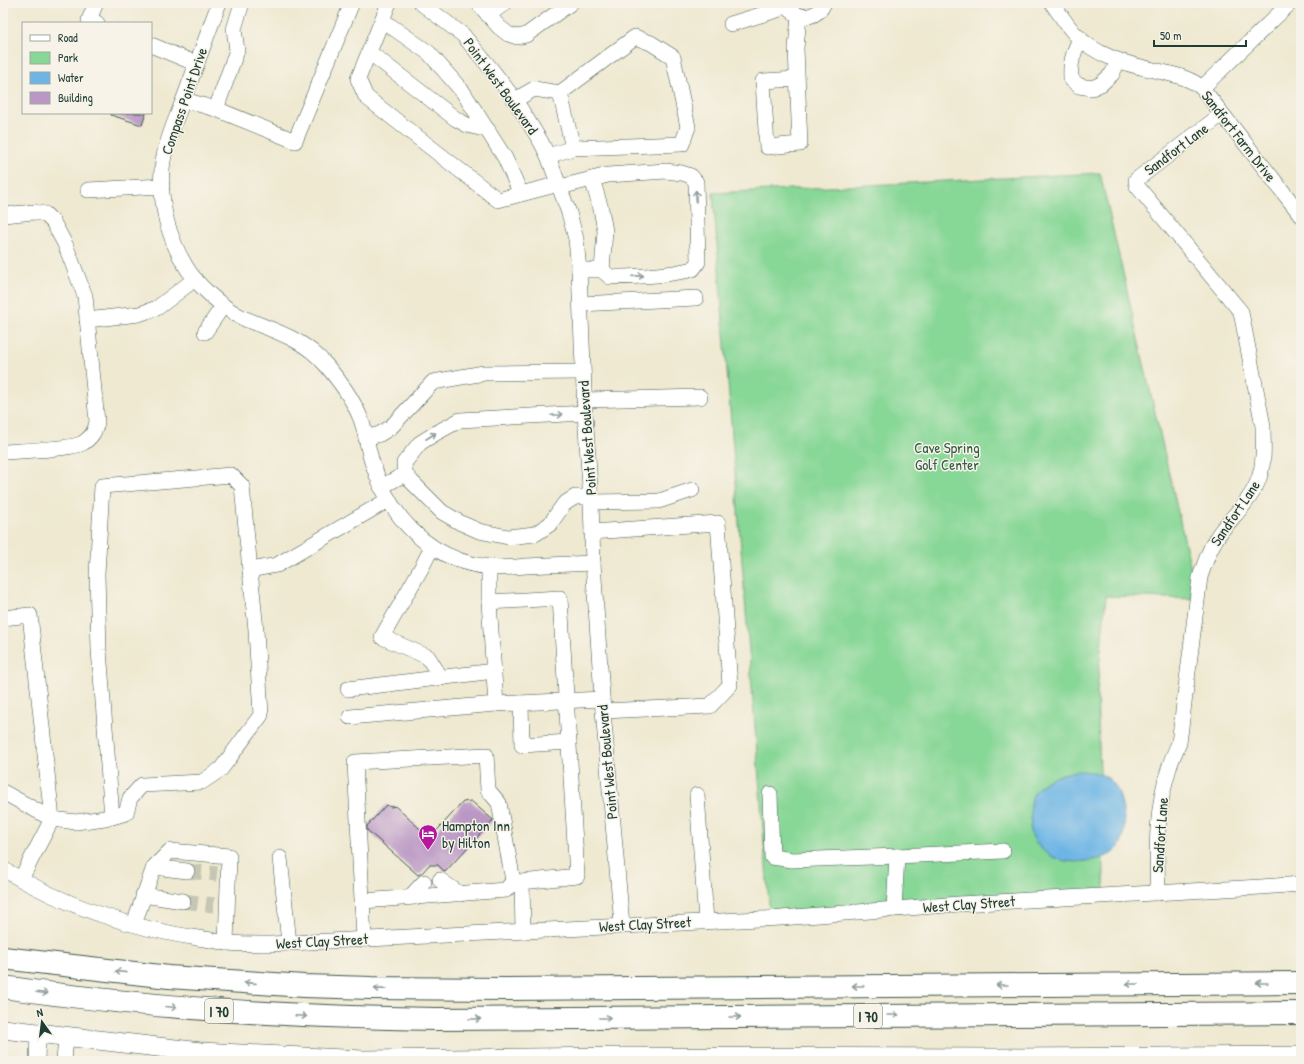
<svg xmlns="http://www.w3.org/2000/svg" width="1304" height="1064" viewBox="0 0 1304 1064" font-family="'Patrick Hand',sans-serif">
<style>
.green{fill:#87d796;stroke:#538a65}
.water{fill:#6db5e5;stroke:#46798c}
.building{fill:#ba97c5}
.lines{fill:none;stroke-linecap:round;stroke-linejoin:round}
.minor-tunnel{stroke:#c5c7b2;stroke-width:15;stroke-dasharray:15 8;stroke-linecap:butt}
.minor-casing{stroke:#3e574c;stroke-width:16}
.major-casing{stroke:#3e574c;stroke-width:20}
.highway-casing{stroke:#3e574c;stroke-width:24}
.minor{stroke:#fff;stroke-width:15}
.major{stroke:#fff;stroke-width:19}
.highway{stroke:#fff;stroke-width:22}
.oneway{stroke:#8f9e9a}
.labels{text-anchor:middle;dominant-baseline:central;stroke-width:3;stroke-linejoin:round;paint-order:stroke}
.shield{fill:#f7f3e8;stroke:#60746a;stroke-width:1}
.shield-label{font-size:14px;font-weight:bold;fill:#1f3d34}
.street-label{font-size:15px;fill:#1f3d34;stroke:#f7f3e8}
.park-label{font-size:15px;fill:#345c48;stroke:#f7f3e8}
.poi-label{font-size:15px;fill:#1f3d34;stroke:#f7f3e8;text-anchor:start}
</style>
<rect width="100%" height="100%" fill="#f7f3e8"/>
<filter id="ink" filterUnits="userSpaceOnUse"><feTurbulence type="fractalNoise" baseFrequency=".025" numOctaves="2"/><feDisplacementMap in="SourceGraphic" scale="8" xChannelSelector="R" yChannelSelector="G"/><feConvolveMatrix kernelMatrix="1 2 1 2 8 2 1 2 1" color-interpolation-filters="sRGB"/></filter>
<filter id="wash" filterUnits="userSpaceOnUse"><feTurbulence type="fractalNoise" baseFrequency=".012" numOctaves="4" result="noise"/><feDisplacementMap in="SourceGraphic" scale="16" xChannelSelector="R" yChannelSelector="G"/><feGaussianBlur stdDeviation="0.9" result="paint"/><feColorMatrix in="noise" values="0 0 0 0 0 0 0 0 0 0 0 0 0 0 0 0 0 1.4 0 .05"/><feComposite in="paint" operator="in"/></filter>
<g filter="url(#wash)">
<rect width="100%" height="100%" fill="#efe9d1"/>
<path class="green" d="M1100,173L1198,599L1106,596L1097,692L1105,900L770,918L713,193Z"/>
<path class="water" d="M1077,771C1108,771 1118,781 1123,811C1125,821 1125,838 1119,847C1113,855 1101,859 1092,860C1072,864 1051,862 1037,844C1035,841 1032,836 1030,831C1030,827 1031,823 1031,819C1031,814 1030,809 1031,804C1032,801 1032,797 1033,795C1040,780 1063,773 1077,771Z"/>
<g id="blocks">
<g class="building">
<path d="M111,113H146L142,125L111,115Z"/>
<path d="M471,801L493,820L445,872L438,865H429L422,873L418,875L367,830V826L386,805L391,807L395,806L430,838L463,802Z"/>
</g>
</g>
</g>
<g filter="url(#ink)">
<use href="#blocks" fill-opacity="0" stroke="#3e574c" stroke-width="1"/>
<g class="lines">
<g class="minor-tunnel">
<path d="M187,871L217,874"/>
<path d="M183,901L214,905"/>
</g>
<g class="minor-casing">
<g id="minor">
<path d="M96,3L89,20L97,23"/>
<path d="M219,3C208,33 197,63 186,93C178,115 167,137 163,161C160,179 162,201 166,219C170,234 177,252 185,265C196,285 223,308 243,318C274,331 303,338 326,365C338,379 353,400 360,417C366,431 367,447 372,462C383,496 403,528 434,548C450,558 470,565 489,567C501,569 514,567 526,566C549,565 571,564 593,563"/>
<path d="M389,3L358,79L366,97L498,200L559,184"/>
<path d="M421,3L463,35L492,70L515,100L541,142L548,156L569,213L576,239L579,270L585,413L591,502L593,563L603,711L622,925"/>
<path d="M478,3L499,27L508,34L517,37L526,35L571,3"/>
<path d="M1052,3C1059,13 1066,24 1074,33C1094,55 1125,64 1154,70C1170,74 1190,77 1202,88L1301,215"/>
<path d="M791,10C802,21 818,17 824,3"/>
<path d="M488,15L505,3"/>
<path d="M382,20L429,53L463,92L505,158L521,194"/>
<path d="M731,24L777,10L784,3"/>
<path d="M1080,38C1073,55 1070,61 1071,79L1079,86L1092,88L1101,84L1112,74L1118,61"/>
<path d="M151,45L197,64"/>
<path d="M369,52L456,119L467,125L488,130"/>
<path d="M797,79L763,81L767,147L800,144L796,48L799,16"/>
<path d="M1202,88L1290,3"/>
<path d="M560,93L573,148"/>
<path d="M184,100L216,109L295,141L352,3"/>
<path d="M515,100L534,89L560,93L635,37L651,43L673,57L688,127L682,144L573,148L548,156"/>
<path d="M216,109L237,50L234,29L242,3"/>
<path d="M592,179L601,209L605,231L602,270"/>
<path d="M560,187L608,175L666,171L682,173L691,176L696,182L698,262L693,269C666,276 638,277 610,277L602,270H579"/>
<path d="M88,190L162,186"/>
<path d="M3,215L34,212L45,214L53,222L65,244L85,296L97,422C95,431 92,437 83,443C73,449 18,451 3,452"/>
<path d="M581,304L696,298"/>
<path d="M87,320L139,314L157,308L195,279"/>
<path d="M205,332L223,306"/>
<path d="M584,400L700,397"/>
<path d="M585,413L460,420L436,433L420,443L404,463L405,474L412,482L442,512L461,523L479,531L508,537L535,534L550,524L564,504L575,497H591"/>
<path d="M366,438L380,434L391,427L433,382L484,373L583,372"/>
<path d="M381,487L405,474"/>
<path d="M591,502L659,501L692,490"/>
<path d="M592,532L718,523L730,685L710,706L603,711"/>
<path d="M432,547L423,565L382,637L428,657L441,678"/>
<path d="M489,567V602L560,598L577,876L522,882L523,931"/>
<path d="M489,602L496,704L602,699"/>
<path d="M3,618L30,615L52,819L76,822L112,817L99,650L97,574L102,486L231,475L242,486L250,570L277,565L388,500"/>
<path d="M348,689L494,671"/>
<path d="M521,703L522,745L569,742"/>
<path d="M350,717L496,704"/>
<path d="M3,792L52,819L21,879"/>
<path d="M770,794L772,857L792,860L897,856"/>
<path d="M697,795L706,921"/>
<path d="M112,817L126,813L130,798L142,785L202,782L221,769L261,715L256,630L250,570"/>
<path d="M280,858L289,943"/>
<path d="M154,867L187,871"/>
<path d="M3,869C64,906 133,929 204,939C212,940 220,942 228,943C242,944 257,944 271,944L781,918L959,904L1261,887L1301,884"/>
<path d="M440,880L460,894"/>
<path d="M1158,893C1156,851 1156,806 1170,765C1172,758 1176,750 1179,743L1200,577C1206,560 1211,544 1222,530C1236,513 1254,497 1260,475C1265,459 1263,443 1263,426L1241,312L1137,186L1136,180L1222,114"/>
<path d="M143,895L183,901"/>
<path d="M410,897L424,882"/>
<path d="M363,901L506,890L513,881"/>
<path d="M894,909L897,856L1003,851"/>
<path d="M134,924L154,867L170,851L229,856L226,943"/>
<path d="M364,939L355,762L486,755L488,790L499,803L513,881L522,882"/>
<path d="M37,1061L38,1033"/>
<path d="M64,1061L66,1037"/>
</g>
</g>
<g class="major-casing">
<path id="major" d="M3,1029L201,1052L363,1060L620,1057L1001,1058L1301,1056"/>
</g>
<g class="highway-casing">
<g id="highway">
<path d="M3,958L169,977L304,986L371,988L506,989L1301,983"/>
<path d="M3,987C147,1008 290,1017 436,1019L1301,1013"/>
</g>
</g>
<use href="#minor" class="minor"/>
<use href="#major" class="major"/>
<use href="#highway" class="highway"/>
</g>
<defs><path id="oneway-shaft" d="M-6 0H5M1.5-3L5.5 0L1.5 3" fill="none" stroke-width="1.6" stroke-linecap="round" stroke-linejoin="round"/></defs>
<g class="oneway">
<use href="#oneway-shaft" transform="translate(696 196) rotate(-92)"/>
<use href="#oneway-shaft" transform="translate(638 276) rotate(-4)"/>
<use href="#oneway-shaft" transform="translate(557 415) rotate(-3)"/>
<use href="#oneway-shaft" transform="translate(431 436) rotate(-33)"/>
<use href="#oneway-shaft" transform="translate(121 972) rotate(-174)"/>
<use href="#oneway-shaft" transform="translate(250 983) rotate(-176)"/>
<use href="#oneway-shaft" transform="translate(1262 983) rotate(180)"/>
<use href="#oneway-shaft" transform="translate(1132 984) rotate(180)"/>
<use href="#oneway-shaft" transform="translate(1002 985) rotate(180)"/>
<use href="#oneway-shaft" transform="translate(858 986) rotate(180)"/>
<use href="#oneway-shaft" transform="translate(380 989) rotate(-179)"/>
<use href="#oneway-shaft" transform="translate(42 993) rotate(7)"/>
<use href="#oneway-shaft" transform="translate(171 1007) rotate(5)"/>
<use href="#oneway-shaft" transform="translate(893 1015)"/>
<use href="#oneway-shaft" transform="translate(301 1016) rotate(3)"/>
<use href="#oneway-shaft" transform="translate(735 1017)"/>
<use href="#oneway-shaft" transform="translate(605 1018)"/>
<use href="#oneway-shaft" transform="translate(475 1019)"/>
</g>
</g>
<defs>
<g id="hotel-pin" transform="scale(1)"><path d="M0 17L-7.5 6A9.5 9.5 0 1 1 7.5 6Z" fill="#b5179e" stroke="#f7f3e8"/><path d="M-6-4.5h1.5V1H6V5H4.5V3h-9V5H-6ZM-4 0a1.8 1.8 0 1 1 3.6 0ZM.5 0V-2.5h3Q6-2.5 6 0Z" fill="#fff"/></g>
</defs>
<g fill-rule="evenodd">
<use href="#hotel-pin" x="428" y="834"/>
</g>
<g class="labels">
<g class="shield">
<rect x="205" y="999" width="28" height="24" rx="3"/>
<rect x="854" y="1004" width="28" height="24" rx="3"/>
</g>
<g class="shield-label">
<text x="219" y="1011">I 70</text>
<text x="868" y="1016">I 70</text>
</g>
<g class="street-label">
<text transform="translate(501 86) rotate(54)">Point West Boulevard</text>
<text transform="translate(184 101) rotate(-71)">Compass Point Drive</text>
<text transform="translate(1239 136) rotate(52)">Sandfort Farm Drive</text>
<text transform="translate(1176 149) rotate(-37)">Sandfort Lane</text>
<text transform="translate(587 438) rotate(-94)">Point West Boulevard</text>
<text transform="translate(1235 513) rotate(-56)">Sandfort Lane</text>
<text transform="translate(607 762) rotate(-95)">Point West Boulevard</text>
<text transform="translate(1160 835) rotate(-86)">Sandfort Lane</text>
<text transform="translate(969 904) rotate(-4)">West Clay Street</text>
<text transform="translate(645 924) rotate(-3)">West Clay Street</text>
<text transform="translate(322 941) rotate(-3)">West Clay Street</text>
</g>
<g class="park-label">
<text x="947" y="447">Cave Spring<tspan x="947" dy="17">Golf Center</tspan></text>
</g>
<g class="poi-label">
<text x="442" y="825">Hampton Inn<tspan x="442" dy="17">by Hilton</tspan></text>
</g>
</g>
<rect width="1304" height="1064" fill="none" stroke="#f7f3e8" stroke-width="16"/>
<rect x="22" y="22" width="130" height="92" fill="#f7f3e8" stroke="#a1aaa0"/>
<rect x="30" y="35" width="20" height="6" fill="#ffffff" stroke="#a1aaa0"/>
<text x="58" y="42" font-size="12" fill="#1f3d34">Road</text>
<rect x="30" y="52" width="20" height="12" fill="#87d796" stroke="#a1aaa0"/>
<text x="58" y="62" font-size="12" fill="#1f3d34">Park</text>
<rect x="30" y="72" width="20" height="12" fill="#6db5e5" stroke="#a1aaa0"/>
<text x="58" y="82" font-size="12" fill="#1f3d34">Water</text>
<rect x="30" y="92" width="20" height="12" fill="#ba97c5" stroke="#a1aaa0"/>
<text x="58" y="102" font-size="12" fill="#1f3d34">Building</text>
<g transform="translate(42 1022) rotate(346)" stroke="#f7f3e8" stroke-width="3" paint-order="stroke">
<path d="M0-3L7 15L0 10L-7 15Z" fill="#1f3d34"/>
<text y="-6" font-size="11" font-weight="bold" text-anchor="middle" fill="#1f3d34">N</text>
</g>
<path d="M1154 40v6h92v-6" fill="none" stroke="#1f3d34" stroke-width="2"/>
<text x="1160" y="40" font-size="12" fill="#1f3d34" stroke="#f7f3e8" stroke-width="3" paint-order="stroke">50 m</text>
</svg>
